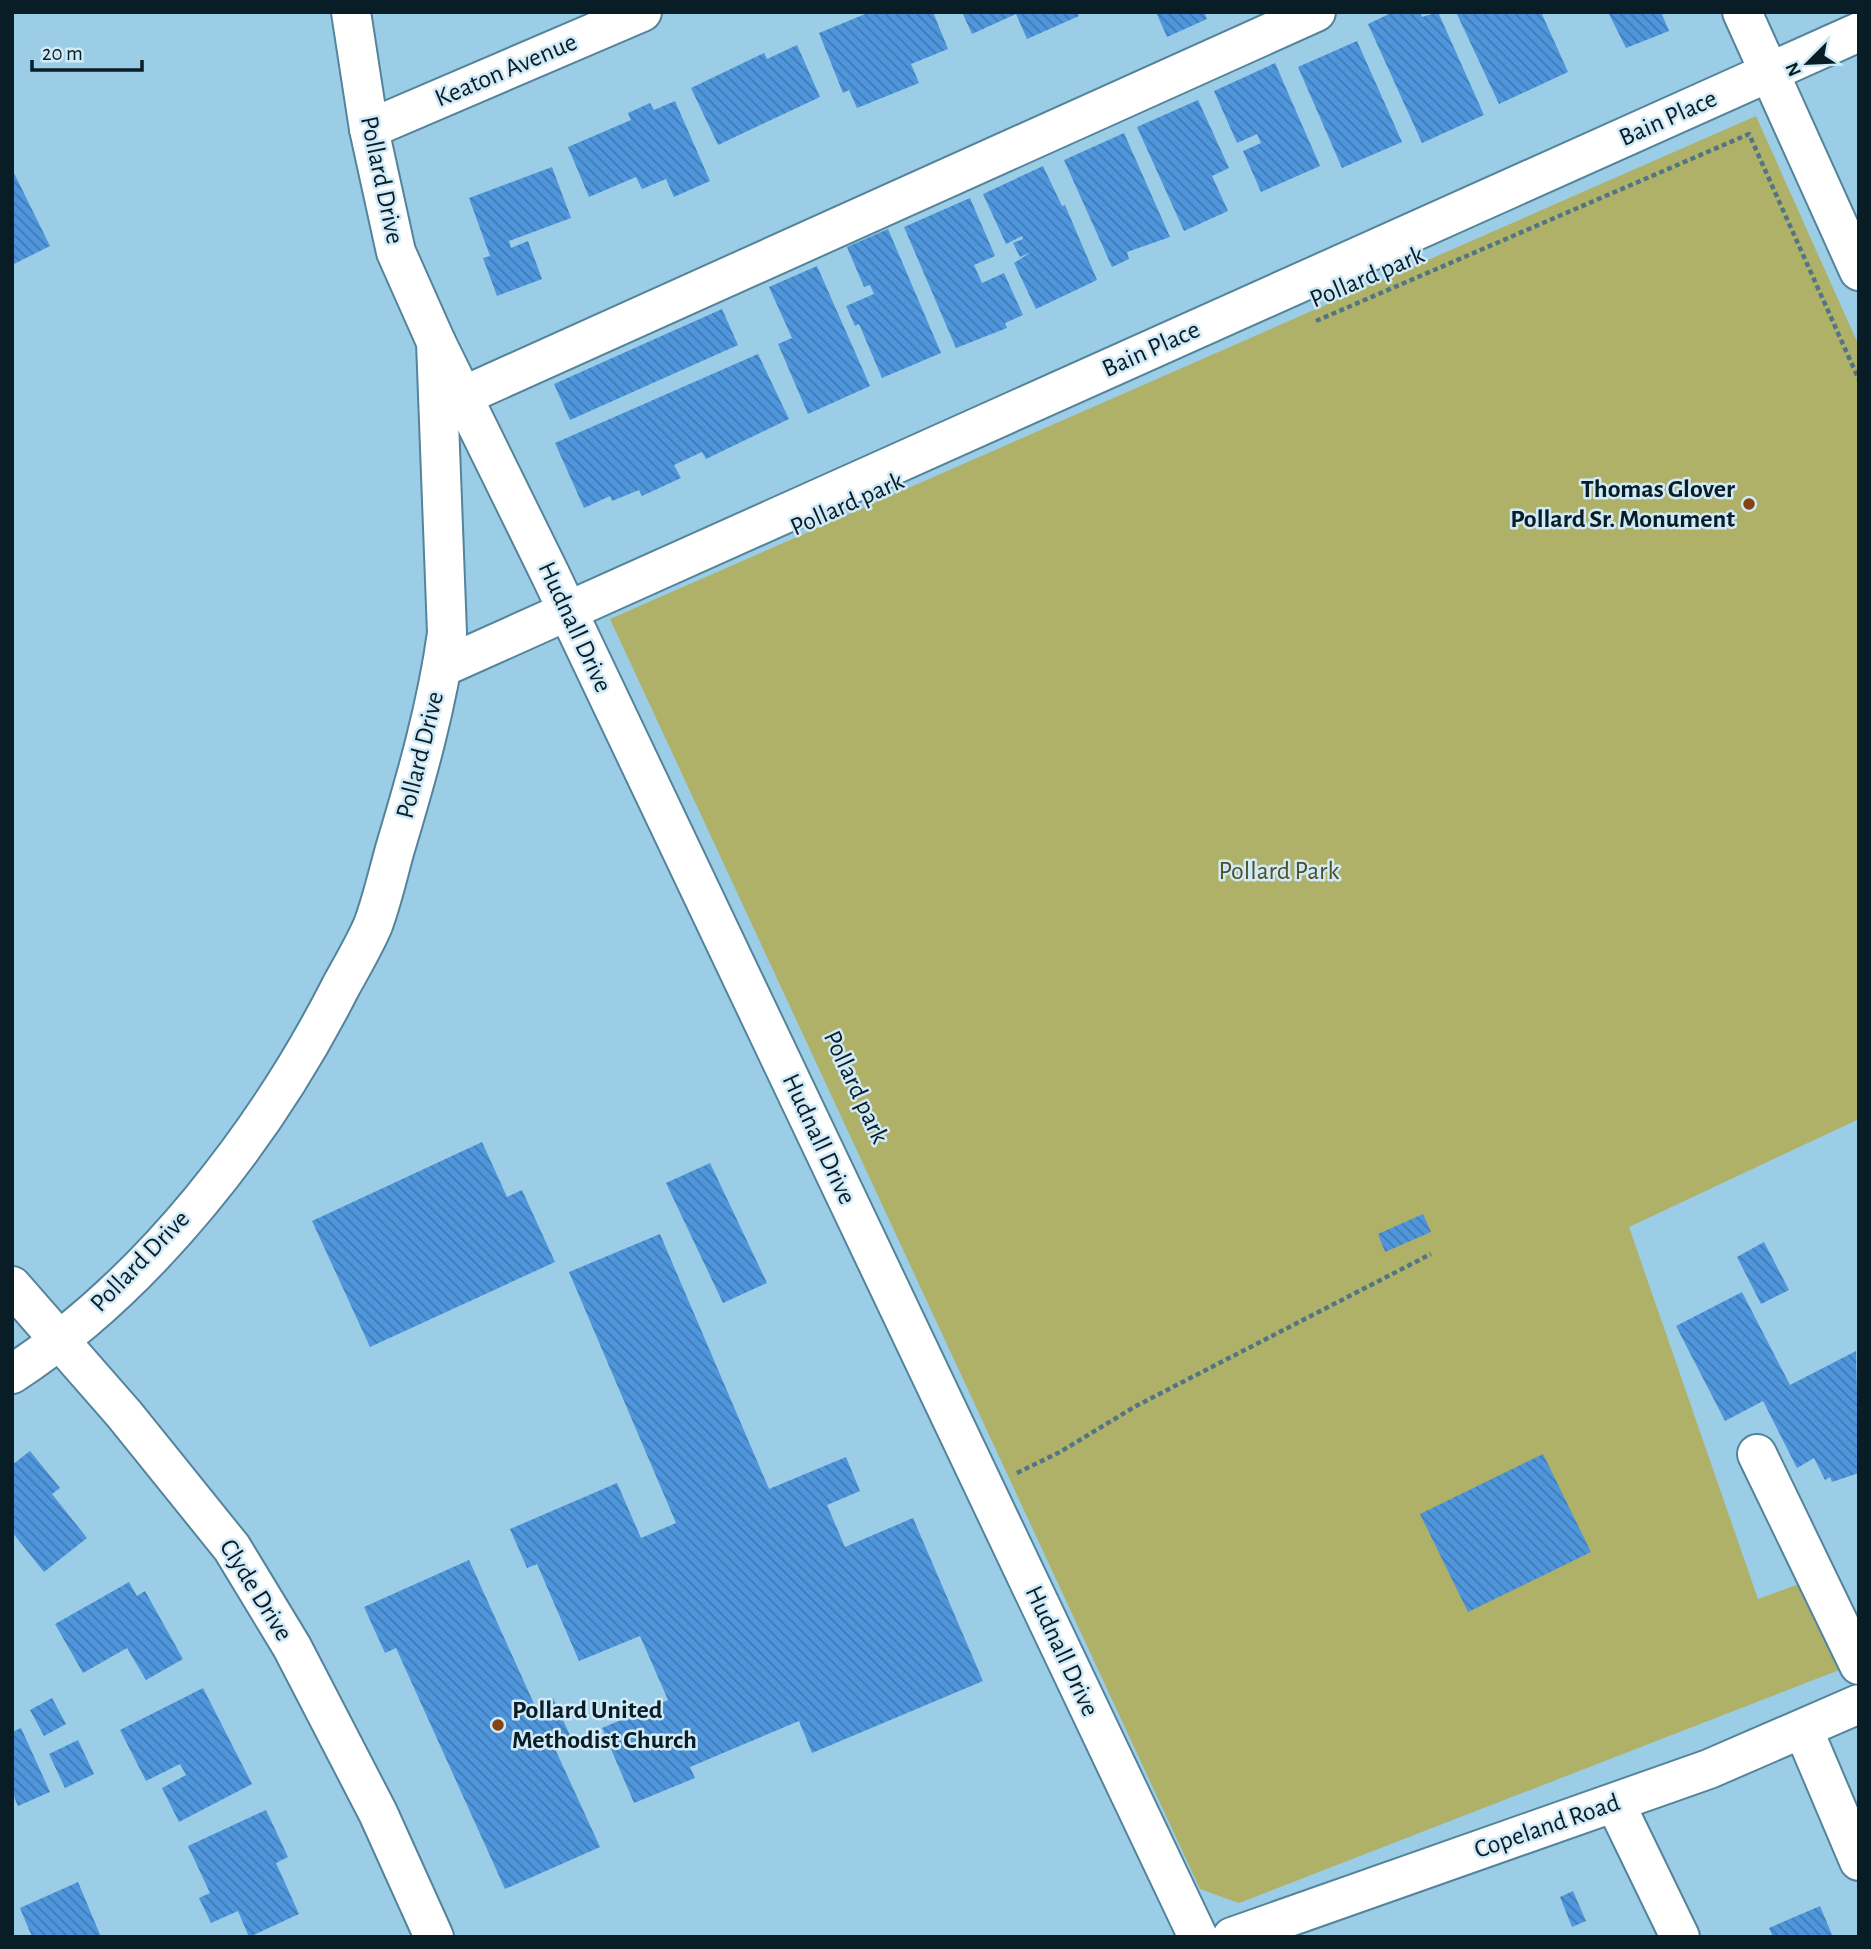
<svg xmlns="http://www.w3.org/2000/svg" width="1871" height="1949" viewBox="0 0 1871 1949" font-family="'Alegreya Sans',sans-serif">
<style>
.green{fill:#afb169}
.building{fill:url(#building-back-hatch)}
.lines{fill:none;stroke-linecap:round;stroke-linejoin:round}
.minor-casing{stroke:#54849c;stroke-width:42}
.path{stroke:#527586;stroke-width:4.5;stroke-dasharray:5 3.5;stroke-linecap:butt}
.minor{stroke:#fff;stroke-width:38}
.poi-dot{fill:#854214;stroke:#d1eaf7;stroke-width:2.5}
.labels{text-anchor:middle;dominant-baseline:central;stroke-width:5;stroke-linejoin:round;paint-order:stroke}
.street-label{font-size:26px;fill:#091d26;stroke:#d1eaf7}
.poi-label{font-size:26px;font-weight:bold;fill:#091d26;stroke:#d1eaf7;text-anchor:end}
.park-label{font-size:26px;fill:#4f5025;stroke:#d1eaf7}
</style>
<defs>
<pattern id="building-back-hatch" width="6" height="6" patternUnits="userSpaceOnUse" patternTransform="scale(1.75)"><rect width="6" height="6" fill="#4f96dc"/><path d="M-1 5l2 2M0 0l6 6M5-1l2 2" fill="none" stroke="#407ab2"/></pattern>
</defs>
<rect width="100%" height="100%" fill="#9bcde7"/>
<path class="green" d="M1756,116L1859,346V1119L1629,1227L1758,1599L1810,1580L1847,1667L1239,1903L1200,1889L610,619Z"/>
<g class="building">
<path d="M870,12H933L948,49L911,64L919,83L857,108L849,90L843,93L819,33Z"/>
<path d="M962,12H1077L1079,16L1027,39L1016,14L972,34Z"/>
<path d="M1156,12H1204L1207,19L1167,37Z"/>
<path d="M1393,12H1420L1422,17L1438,12L1484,115L1422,143L1368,24Z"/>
<path d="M1456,12H1541L1568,72L1499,104Z"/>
<path d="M1608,12H1661L1669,31L1626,48Z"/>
<path d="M1357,41L1402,142L1342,168L1298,67Z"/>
<path d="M797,45L820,97L718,145L691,88L764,53L767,59Z"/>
<path d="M1275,63L1320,166L1261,192L1243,151L1261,143L1257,134L1237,143L1214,91Z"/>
<path d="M1198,100L1229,168L1212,176L1228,211L1184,231L1137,127Z"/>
<path d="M675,101L710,181L674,197L666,179L642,189L636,177L589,197L568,147L631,120L628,113L650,103L654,110Z"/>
<path d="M1124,133L1170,237L1127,252L1129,259L1112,267L1064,160Z"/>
<path d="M1043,166L1062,206L1065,205L1097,280L1036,309L1014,263L1031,252L1020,257L1013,243L1023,239L1022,236L1006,244L983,194Z"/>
<path d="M552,167L571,218L509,241L511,248L528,241L542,279L497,296L483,258L490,256L469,198Z"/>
<path d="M12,169L50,246L12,265Z"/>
<path d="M970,198L995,256L974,265L982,283L1004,273L1023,315L1005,323L1007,328L956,348L904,227Z"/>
<path d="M888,229L941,353L882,378L859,324L855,326L846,306L874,294L870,285L864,287L847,247Z"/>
<path d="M817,266L870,386L808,414L778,344L792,338L769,287Z"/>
<path d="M722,309L738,345L570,420L554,384Z"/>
<path d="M758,354L789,419L706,459L702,452L674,465L681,478L642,496L639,490L612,501L610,496L584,508L555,443Z"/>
<path d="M482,1142L507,1197L522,1190L555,1262L370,1347L312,1221Z"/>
<path d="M710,1163L767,1283L723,1303L666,1183Z"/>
<path d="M1423,1214L1431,1232L1385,1252L1378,1234Z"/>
<path d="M660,1234L769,1489L846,1457L860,1491L827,1505L845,1547L913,1518L983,1681L812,1753L799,1721L690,1767L695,1778L634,1803L602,1728L668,1700L640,1636L579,1661L537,1564L527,1568L510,1529L617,1483L641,1538L676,1523L569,1272Z"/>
<path d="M1764,1242L1789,1290L1761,1304L1737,1257Z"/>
<path d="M1742,1292L1790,1385L1856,1351L1859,1473L1832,1482L1830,1477L1825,1480L1814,1458L1797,1468L1763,1401L1725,1421L1676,1326Z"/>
<path d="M30,1451L60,1488L52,1494L87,1538L44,1572L12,1532V1465Z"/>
<path d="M1543,1454L1591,1552L1468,1612L1420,1514Z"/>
<path d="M469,1560L535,1706L553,1698L574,1744L556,1751L600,1847L505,1889L396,1648L385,1653L364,1607Z"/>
<path d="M129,1582L137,1596L145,1591L183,1659L146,1680L127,1648L83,1673L55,1624Z"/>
<path d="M203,1688L252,1784L179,1822L162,1788L186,1775L180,1764L146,1781L120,1730Z"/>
<path d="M52,1698L66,1724L44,1736L30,1710Z"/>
<path d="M21,1728L50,1792L18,1806L12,1792V1732Z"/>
<path d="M78,1740L94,1774L65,1788L49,1754Z"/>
<path d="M266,1810L288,1857L276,1863L299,1914L249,1937L238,1911L211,1923L199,1898L210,1893L188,1846Z"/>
<path d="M78,1882L101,1937H32L20,1908Z"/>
<path d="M1573,1891L1586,1921L1572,1927L1560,1897Z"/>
<path d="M1820,1906L1833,1937H1773L1769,1928Z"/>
</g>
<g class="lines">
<g class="minor-casing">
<g id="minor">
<path d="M1742,12L1859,271"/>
<path d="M369,129L642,12"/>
<path d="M436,342L550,574L1198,1937"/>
<path d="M463,396L1316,12"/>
<path d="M443,667L1859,32"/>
<path d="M12,1286L124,1414L232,1548L292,1647L378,1813L434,1937"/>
<path d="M12,1374C150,1284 267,1132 341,986C352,966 364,946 373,925C382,901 388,874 395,849C416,779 437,706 447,633L436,342L396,252L369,129L351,12"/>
<path d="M1757,1454L1859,1665"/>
<path d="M1803,1729L1859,1861"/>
<path d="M1615,1803L1680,1937"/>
<path d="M1232,1937L1709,1769L1859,1704"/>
</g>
</g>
<g class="path">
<path d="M1316,321L1749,134L1859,380"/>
<path d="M1017,1473L1060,1452L1136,1406L1431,1254"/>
</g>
<use href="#minor" class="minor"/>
</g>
<g class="poi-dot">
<circle cx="1749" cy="504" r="7"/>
<circle cx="498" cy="1725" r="7"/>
</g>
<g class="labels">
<g class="street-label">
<text transform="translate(506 70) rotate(-23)">Keaton Avenue</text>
<text transform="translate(1668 118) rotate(-24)">Bain Place</text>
<text transform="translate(382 180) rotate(78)">Pollard Drive</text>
<text transform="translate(1367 277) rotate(-23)">Pollard park</text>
<text transform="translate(1151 349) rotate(-24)">Bain Place</text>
<text transform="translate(847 504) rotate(-24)">Pollard park</text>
<text transform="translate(575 627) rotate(65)">Hudnall Drive</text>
<text transform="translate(420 755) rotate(-76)">Pollard Drive</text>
<text transform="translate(856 1087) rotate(65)">Pollard park</text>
<text transform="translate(819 1139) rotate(65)">Hudnall Drive</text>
<text transform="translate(140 1261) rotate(-46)">Pollard Drive</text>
<text transform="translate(256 1590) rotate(58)">Clyde Drive</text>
<text transform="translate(1062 1651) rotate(65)">Hudnall Drive</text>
<text transform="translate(1547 1826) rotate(-19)">Copeland Road</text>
</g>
<g class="poi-label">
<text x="1735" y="489">Thomas Glover<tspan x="1735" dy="30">Pollard Sr. Monument</tspan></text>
<text x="512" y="1710" text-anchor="start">Pollard United<tspan x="512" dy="30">Methodist Church</tspan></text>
</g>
<g class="park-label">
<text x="1279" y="871">Pollard Park</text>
</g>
</g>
<rect width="1871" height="1949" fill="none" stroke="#091d26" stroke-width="28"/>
<g transform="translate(1808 63) rotate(246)" stroke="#d1eaf7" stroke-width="5" paint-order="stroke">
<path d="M0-5L12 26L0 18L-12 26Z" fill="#091d26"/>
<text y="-10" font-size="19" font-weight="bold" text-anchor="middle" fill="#091d26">N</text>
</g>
<path d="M32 60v10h110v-10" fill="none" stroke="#091d26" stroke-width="3.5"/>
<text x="42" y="60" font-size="21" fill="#091d26" stroke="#d1eaf7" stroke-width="5" paint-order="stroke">20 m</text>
</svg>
